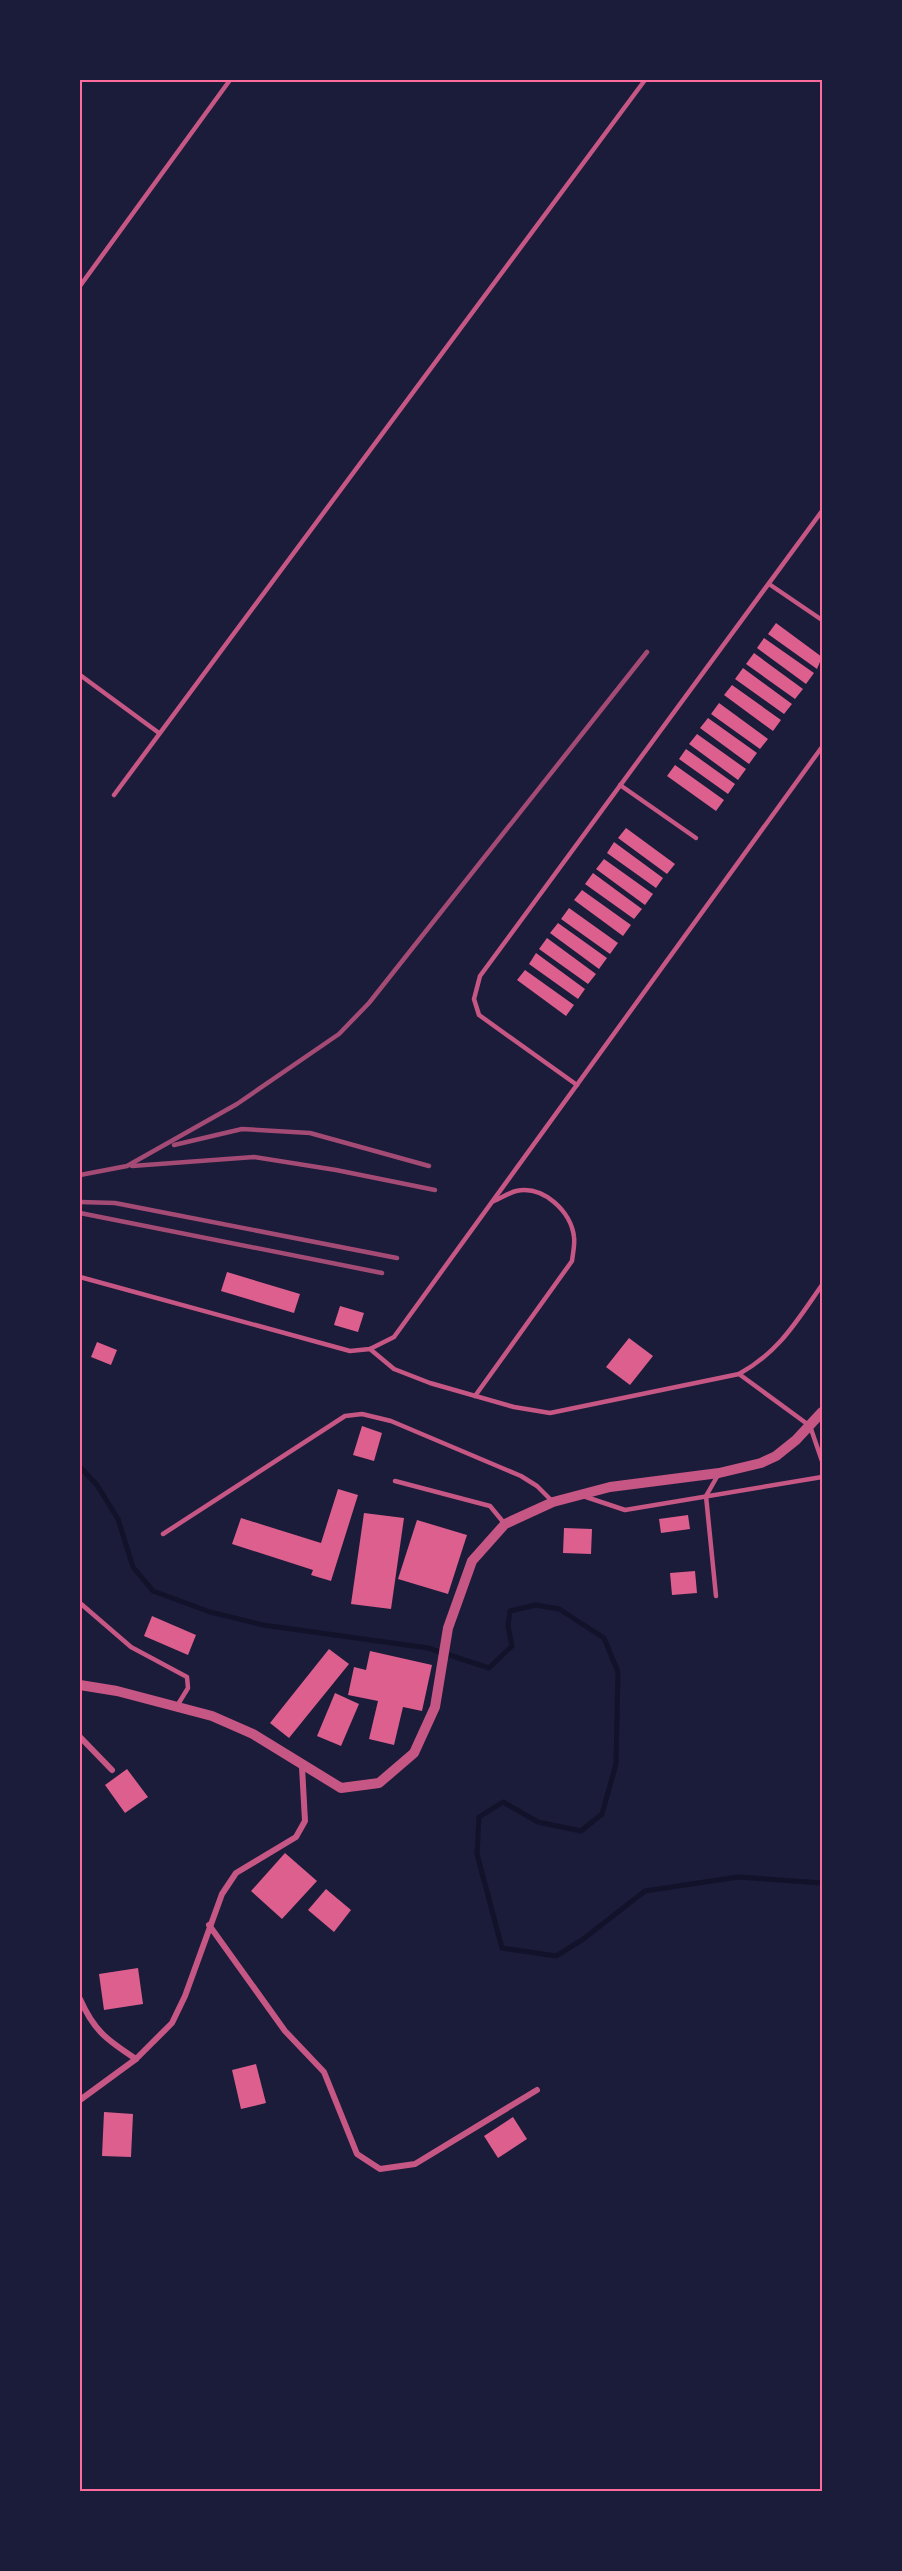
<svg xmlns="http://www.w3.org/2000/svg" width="902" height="2571" viewBox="0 0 902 2571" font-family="Poppins,sans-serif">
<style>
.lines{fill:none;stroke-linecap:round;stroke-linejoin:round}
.stream{stroke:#12122b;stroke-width:5}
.building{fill:#dd5f8e}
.service{stroke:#c65784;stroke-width:4.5}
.minor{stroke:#c65784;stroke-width:6}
.tertiary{stroke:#c65784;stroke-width:10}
.rail{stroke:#a44b75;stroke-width:4.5}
.neatline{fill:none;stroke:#ff6b9d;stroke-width:2}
</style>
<rect width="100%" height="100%" fill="#1b1b3a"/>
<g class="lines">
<path class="stream" d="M80,1467L97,1485L118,1519L133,1567L153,1591L210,1612L263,1625L428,1648L489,1668L512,1646L508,1626L510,1611L536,1605L559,1609L604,1638L618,1672L616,1764L602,1814L581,1831L538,1822L503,1802L479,1817L477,1854L502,1948L556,1956L582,1940L645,1891L738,1877L822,1883"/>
</g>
<g class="building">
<path d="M776,623L822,657L817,669L768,634Z"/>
<path d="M764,638L814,673L806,684L757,648Z"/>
<path d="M754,653L803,689L795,699L746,664Z"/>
<path d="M743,668L792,704L784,714L735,679Z"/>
<path d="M732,685L781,720L773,731L724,695Z"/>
<path d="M719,703L768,739L760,749L711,714Z"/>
<path d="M708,718L757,753L749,764L700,728Z"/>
<path d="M697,734L746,769L738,780L689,744Z"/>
<path d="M686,749L735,784L728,794L679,759Z"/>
<path d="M675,765L724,800L716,811L667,776Z"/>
<path d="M626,828L675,864L667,874L618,838Z"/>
<path d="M614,842L663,878L656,888L607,853Z"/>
<path d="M604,859L653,894L645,905L596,869Z"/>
<path d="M593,873L642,909L634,919L585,884Z"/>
<path d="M582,890L631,925L623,936L574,900Z"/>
<path d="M569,908L618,943L610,954L561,919Z"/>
<path d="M558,923L607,958L599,969L550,933Z"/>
<path d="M547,938L596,974L588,984L539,949Z"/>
<path d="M536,953L585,989L578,999L529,964Z"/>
<path d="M525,970L574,1005L566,1016L517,980Z"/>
<path d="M227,1272L300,1294L294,1313L221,1291Z"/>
<path d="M340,1306L364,1313L358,1332L334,1325Z"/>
<path d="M629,1338L653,1356L630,1385L606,1367Z"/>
<path d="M97,1342L117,1350L111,1365L91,1357Z"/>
<path d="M362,1426L382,1433L374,1461L353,1455Z"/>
<path d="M338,1489L358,1495L331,1581L311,1575L313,1570L232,1544L241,1518L321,1543Z"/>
<path d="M364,1513L404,1518L391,1609L351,1604Z"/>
<path d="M688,1515L690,1529L661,1533L659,1519Z"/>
<path d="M417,1520L467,1535L448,1594L398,1579Z"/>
<path d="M564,1528L592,1529L591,1554L563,1553Z"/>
<path d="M695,1571L697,1593L672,1595L670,1573Z"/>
<path d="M152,1616L196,1635L188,1655L144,1636Z"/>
<path d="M329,1649L349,1664L289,1738L270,1723Z"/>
<path d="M370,1651L432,1665L422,1711L403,1707L394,1745L369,1739L378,1701L348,1695L354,1667L366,1670Z"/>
<path d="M335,1693L359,1704L341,1746L317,1736Z"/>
<path d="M127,1769L148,1797L125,1813L105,1785Z"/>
<path d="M285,1853L317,1881L282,1919L251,1891Z"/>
<path d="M326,1889L351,1910L334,1932L308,1910Z"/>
<path d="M138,1968L143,2004L104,2010L99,1974Z"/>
<path d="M256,2064L266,2103L241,2109L232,2070Z"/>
<path d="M104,2112L133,2114L131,2157L102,2156Z"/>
<path d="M513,2117L527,2139L498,2158L484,2136Z"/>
</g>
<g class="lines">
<g class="service">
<path d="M80,286L230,80"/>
<path d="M769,584L822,620"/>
<path d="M80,675L159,733"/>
<path d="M620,785L696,838"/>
<path d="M114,795L645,80"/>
<path d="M577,1085L479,1015L474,999L480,976L822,511"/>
<path d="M80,1277L350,1351L370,1349L394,1337L822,747"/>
<path d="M370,1349L394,1369L430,1383L514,1407L550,1413L739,1374L810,1426L822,1461"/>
<path d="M739,1374C779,1352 796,1322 822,1285"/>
<path d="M475,1396L572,1261C573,1253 575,1244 574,1237C571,1211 543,1185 516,1191C509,1193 501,1198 494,1201"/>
<path d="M395,1481L490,1506L504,1523"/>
<path d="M586,1497L625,1510L822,1477"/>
<path d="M163,1534L345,1416L362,1414L391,1421L521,1476L537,1486L553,1502"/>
<path d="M716,1596L706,1496L718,1475"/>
<path d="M80,1603L131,1647L187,1677L188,1688L177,1706"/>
</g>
<g class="minor">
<path d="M80,1737L112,1770"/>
<path d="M209,1925L285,2031L324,2072L357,2154L380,2169L415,2164L537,2090"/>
<path d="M80,1999C94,2031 107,2040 136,2059L80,2100"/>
<path d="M136,2059L172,2023L185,1996L222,1894L236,1873L296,1837L305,1821L302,1767"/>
</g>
<path class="tertiary" d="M80,1685L117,1691L212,1716L253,1734L341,1788L379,1783L414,1753L435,1707L448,1628L472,1561L505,1524L553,1502L610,1487L719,1473L761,1463L776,1456L796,1440L822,1412"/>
<g class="rail">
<path d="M174,1145L242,1129L310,1133L429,1166"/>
<path d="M132,1166L254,1157L336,1170L435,1190"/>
<path d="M80,1175L127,1166L237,1104L339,1034L369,1003L647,652"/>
<path d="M80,1202L115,1203L397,1258"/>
<path d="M80,1213L382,1273"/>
</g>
</g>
<rect width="902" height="2571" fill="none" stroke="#1b1b3a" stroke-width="162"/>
<rect x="81" y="81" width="740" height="2409" class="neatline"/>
</svg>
